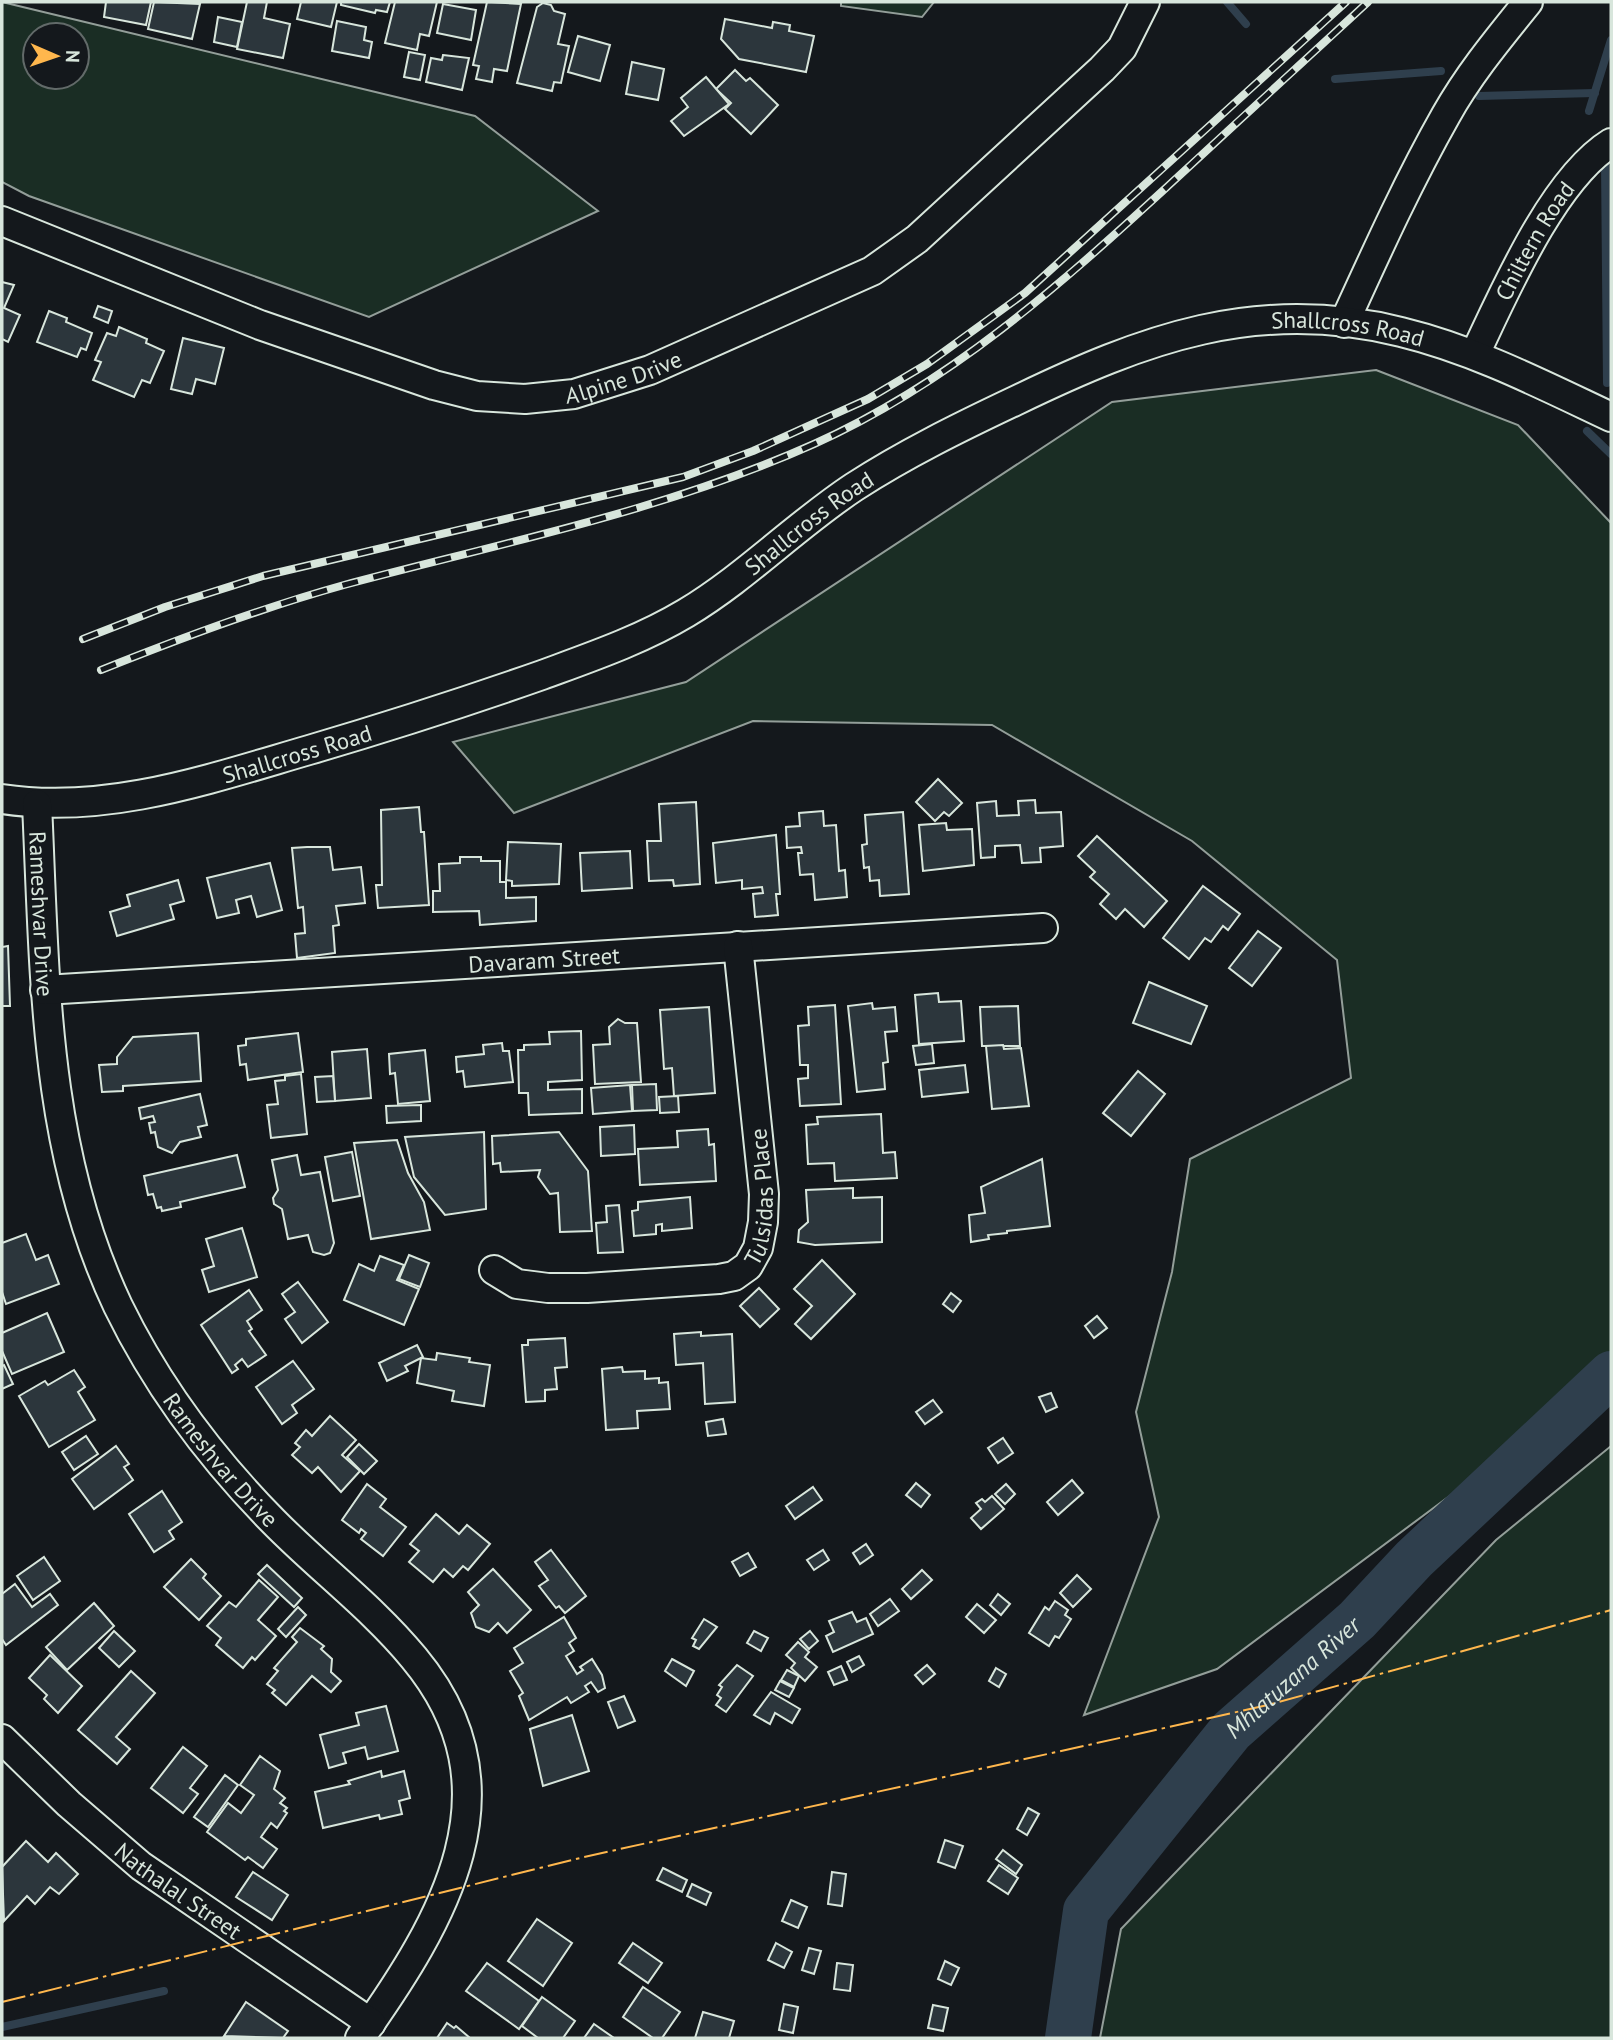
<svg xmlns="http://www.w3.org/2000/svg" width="1613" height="2040" viewBox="0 0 1613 2040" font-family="'PT Sans',sans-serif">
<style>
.green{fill:#1a2d24;stroke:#939e99;stroke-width:2;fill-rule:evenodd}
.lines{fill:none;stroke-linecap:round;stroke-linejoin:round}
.stream{stroke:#2f3f4d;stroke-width:8}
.river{stroke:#2f3f4d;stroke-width:46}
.building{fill:#2c363c;stroke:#d8e6dc;stroke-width:2}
.minor-casing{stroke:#d8e6dc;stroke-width:32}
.minor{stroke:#14181c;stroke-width:28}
.rail-casing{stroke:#d8e6dc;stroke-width:8}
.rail{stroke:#14181c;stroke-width:5;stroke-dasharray:16;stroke-linecap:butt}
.power{stroke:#ffb74d;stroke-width:2;stroke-dasharray:24 5 3.5 5;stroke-linecap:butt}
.labels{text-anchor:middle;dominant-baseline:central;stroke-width:5;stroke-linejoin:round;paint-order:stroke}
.street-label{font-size:23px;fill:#d8e6dc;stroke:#14181c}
.water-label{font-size:24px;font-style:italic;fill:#d8e6dc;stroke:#14181c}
</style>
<rect width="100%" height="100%" fill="#14181c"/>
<g class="green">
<path d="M2,2L475,116L598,211L369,317L29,196L2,182ZM35,35H77V77H35Z"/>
<path d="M841,2H934L922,17L841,6Z"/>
<path d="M1376,370L1518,425L1611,523V1376L1217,1669L1084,1715L1159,1517L1136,1412L1172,1272L1190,1159L1351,1078L1337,960L1192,841L992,725L753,721L514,813L453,742L686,682L1112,402Z"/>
<path d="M1611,1446V2038H1100L1121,1929L1496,1540Z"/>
</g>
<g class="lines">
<g class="stream">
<path d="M1227,2L1246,24"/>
<path d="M1335,79L1441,71"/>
<path d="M1479,96L1595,93"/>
<path d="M1589,111L1611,40"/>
<path d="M1605,163L1607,383"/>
<path d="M1587,431L1611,454"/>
<path d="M2,2027L164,1991"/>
</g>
<path class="river" id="s1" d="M1068,2038L1086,1911L1231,1731L1357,1620L1414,1559L1611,1374"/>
</g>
<g class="building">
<path d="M106,2H151L146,25L104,17Z"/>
<path d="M154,2L200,4L192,39L148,29Z"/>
<path d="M247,2H267L264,18L290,24L283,58L237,49Z"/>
<path d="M301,2H337L331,27L297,19Z"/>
<path d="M341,2H390L387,12L376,10L375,13L341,5Z"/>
<path d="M395,2H437L429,36L420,34L417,50L385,43Z"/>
<path d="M487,2L521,4L507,71L494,69L492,82L476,79L479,66L473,65Z"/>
<path d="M543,3L551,5L554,11L565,14L558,44L569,46L561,83L554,82L552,91L517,83L537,7Z"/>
<path d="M443,4L476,10L471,40L437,33Z"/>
<path d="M218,17L242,22L237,47L214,42Z"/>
<path d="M725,19L772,28L773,22L790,25L789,31L814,36L806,72L739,59L721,39Z"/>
<path d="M337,21L366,27L364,40L372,42L369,58L332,51Z"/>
<path d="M578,36L610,45L600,81L568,72Z"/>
<path d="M409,52L425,55L420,80L404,77Z"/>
<path d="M443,55L469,58L462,90L426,82L431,58L442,60Z"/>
<path d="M632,62L664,69L658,100L626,94Z"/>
<path d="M735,70L746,81L750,78L778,105L751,134L725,109L731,103L716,89Z"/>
<path d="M706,77L729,104L684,136L671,121L688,107L681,98Z"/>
<path d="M2,282L14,285L4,308L20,315L8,342L2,339Z"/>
<path d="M98,306L112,311L108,323L94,317Z"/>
<path d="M49,311L67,318L66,322L92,333L86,350L81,348L77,357L37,342Z"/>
<path d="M119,327L147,339L146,343L164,351L150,383L142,380L134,397L93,380L101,362L95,360L107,333L116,336Z"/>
<path d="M183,338L224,348L215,384L196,379L192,394L171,389Z"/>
<path d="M938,779L962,803L949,816L944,812L935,821L916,802Z"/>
<path d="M1035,800L1036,813L1061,812L1063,846L1040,848L1041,862L1022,863L1020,845L995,846V857L981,858L977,803L996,801L997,816L1019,815L1018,801Z"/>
<path d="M696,802L700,884L674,886L673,880L649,881L647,841H661L659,804Z"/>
<path d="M419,807L421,832H424L429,905L378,908L376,885H382L381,810Z"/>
<path d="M823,811L824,826L836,825L839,871L845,870L847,897L815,900L813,874L800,875L798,853H802L801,847L787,848L786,827L800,826L799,813Z"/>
<path d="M903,812L909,894L880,896L879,880L870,881L869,867L864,868L862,845L867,844L865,815Z"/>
<path d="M946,823L947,830L972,829L974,865L923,871L919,825Z"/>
<path d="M776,835L780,894H776L778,915L755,917L753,894L763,893L762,887L742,889V880L716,883L713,843Z"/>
<path d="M1097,836L1167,901L1144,927L1125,909L1116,919L1100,904L1109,894L1090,877L1095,872L1078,856Z"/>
<path d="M508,842L561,844L559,884L512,886V881L506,880Z"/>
<path d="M307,847H330L333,870L361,867L365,903L336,906L339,925L333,926L335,953L297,958L295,934L305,933L303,907L298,908L292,848Z"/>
<path d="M630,851L632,888L582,891L580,853Z"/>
<path d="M460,857H481V861H500V882H506V898L536,897V921L480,925L479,911L433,912V891H440L439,864L460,863Z"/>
<path d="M270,863L282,910L257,917L251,896L236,900L239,913L217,918L207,878Z"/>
<path d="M178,880L184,901L170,905L174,919L117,936L110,912L130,906L127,895Z"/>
<path d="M1203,886L1240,914L1228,930L1223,926L1211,942L1205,938L1189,959L1163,938Z"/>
<path d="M1258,931L1281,948L1252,986L1229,968Z"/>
<path d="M8,946L10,1006H2V947Z"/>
<path d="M1149,982L1207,1006L1191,1044L1133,1023Z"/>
<path d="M938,993L939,1002L961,1001L964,1041L919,1044L915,995Z"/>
<path d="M872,1003L873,1009L895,1007L897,1031L885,1032L888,1062L883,1063L885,1089L857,1092L848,1006Z"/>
<path d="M835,1005L841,1104L800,1106L798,1079L808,1078V1065H800L798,1026L809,1025L808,1007Z"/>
<path d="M1018,1006L1020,1046H982L980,1007Z"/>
<path d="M709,1007L715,1093L674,1096L672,1068L664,1069L660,1010Z"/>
<path d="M618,1019L625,1023H637L641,1082L595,1084L593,1045L610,1044L609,1027Z"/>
<path d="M581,1031L582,1080L548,1082V1090L582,1089V1113L529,1115L528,1093H519L518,1050H524V1045L550,1044L549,1032Z"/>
<path d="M198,1033L201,1081L123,1086V1091L102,1092L99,1065L117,1064V1057L133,1037Z"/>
<path d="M298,1033L303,1072L248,1080L246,1064L240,1065L238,1046L246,1045V1039Z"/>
<path d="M502,1043L503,1051H509L513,1082L465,1087L463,1071L457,1072L456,1057L484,1054L483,1045Z"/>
<path d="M932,1044L934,1063L916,1065L913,1046Z"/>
<path d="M1003,1045L1004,1049L1021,1048L1029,1106L992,1109L986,1046Z"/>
<path d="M367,1049L371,1098L335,1101L332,1052Z"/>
<path d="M425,1050L430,1101L398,1104L395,1073L390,1074L389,1054Z"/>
<path d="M965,1065L968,1092L922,1097L919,1070Z"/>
<path d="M1138,1071L1165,1094L1131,1136L1103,1113Z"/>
<path d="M301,1074L307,1134L271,1138L267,1105L278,1104L275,1081L285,1080V1076Z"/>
<path d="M333,1076L335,1101L317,1102L315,1077Z"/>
<path d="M656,1084L657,1110L633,1111L632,1085Z"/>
<path d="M630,1085L632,1111L593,1114L591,1088Z"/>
<path d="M200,1094L207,1125L198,1127L201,1137L180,1142L172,1153L158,1147L155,1132L151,1133L149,1123L155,1122L153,1116L141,1119L139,1108Z"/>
<path d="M678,1096L679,1112L660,1113L659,1097Z"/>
<path d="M421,1105V1121L387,1123L386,1106Z"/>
<path d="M881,1114L883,1153L895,1152L897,1178L835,1181L834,1163L808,1164L806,1125L818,1124L817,1117Z"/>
<path d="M634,1125L635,1154L601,1156L600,1127Z"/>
<path d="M708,1129L709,1145L714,1144L716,1181L640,1185L638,1149L678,1147L677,1131Z"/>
<path d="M484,1132L486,1209L445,1215L414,1177L405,1137Z"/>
<path d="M559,1132L588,1171L592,1231L560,1232L558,1193L550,1194L538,1177L540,1170L501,1172L500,1163L493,1164L492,1136Z"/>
<path d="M397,1140L408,1173L424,1202L430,1230L371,1239L354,1143Z"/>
<path d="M352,1152L360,1196L333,1201L325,1157Z"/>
<path d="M237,1155L245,1187L180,1202L181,1207L162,1211L161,1207L157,1208L153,1194L148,1195L144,1176Z"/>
<path d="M297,1155L301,1175L320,1172L334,1243L330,1253L324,1255L313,1252L308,1235L288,1239L282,1209L274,1204L273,1198L278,1190L272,1160Z"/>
<path d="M1042,1159L1050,1226L1007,1231V1233L988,1235L989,1239L971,1242L969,1215L985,1213L981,1187Z"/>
<path d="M853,1188V1198L882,1197V1242L815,1245L798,1242L799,1230L808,1222L806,1190Z"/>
<path d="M690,1197L692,1228L662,1231V1224L656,1225V1234L634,1236L632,1211L638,1210V1202Z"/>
<path d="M619,1205L623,1252L598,1253L596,1223L607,1222L606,1206Z"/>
<path d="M242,1228L257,1277L209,1292L202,1270L214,1266L206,1239Z"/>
<path d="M26,1234L36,1260L48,1255L59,1284L6,1304L2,1292V1243Z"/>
<path d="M409,1255L429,1263L420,1287L399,1279Z"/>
<path d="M380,1256L404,1265L397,1280L419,1289L404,1325L344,1300L359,1264L374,1271Z"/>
<path d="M822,1260L855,1294L811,1339L795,1324L812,1306L794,1289Z"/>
<path d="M298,1282L328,1322L302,1343L285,1319L295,1312L282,1294Z"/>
<path d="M759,1288L779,1309L760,1327L740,1306Z"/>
<path d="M249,1290L262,1310L247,1321L252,1329L249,1331L266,1355L248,1367L242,1359L235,1365L238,1369L232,1373L201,1325Z"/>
<path d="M951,1293L961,1301L953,1312L943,1304Z"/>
<path d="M47,1313L64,1352L12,1374L2,1351V1333Z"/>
<path d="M1097,1316L1107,1328L1094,1338L1085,1326Z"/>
<path d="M701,1332V1336L732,1334L735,1402L705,1404L703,1363L676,1365L674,1334Z"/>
<path d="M565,1338L567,1367L555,1368L557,1389L545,1390V1401L526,1402L522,1345H528V1340Z"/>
<path d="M417,1345L423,1357L405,1366L408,1371L387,1381L379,1363Z"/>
<path d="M437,1353L470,1358L469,1362L490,1365L484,1406L452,1401L454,1391L417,1383L421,1358L436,1360Z"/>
<path d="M293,1361L314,1389L292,1405L297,1413L282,1424L256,1387Z"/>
<path d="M4,1365L13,1384L2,1389V1366Z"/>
<path d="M622,1367L623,1372L645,1371V1379L659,1378V1383L668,1382L670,1409L637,1411L638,1428L606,1430L602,1369Z"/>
<path d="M74,1370L85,1387L78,1392L95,1420L49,1447L19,1396L45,1381L48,1385Z"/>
<path d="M1051,1393L1057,1407L1046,1412L1039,1397Z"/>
<path d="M933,1400L942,1412L925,1424L916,1412Z"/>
<path d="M330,1416L356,1440L342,1455L360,1471L341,1492L318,1467L312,1473L292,1455L300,1447L295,1443L306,1430L312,1436Z"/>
<path d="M723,1419L726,1434L708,1436L706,1422Z"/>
<path d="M86,1436L98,1454L74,1470L62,1452Z"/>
<path d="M1003,1438L1013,1453L998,1463L988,1448Z"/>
<path d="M359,1444L377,1461L364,1474L347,1457Z"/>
<path d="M116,1446L129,1464L124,1467L133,1480L94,1509L72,1479Z"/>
<path d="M1072,1480L1083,1493L1058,1515L1047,1502Z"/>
<path d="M916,1483L930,1495L921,1507L906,1495Z"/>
<path d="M367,1484L386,1499L380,1507L406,1527L383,1556L361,1539L366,1533L361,1529L359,1533L342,1520Z"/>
<path d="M1006,1484L1015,1494L1005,1504L995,1494Z"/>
<path d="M813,1487L822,1500L795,1519L786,1506Z"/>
<path d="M162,1491L182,1522L169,1531L174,1539L154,1552L129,1514Z"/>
<path d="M992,1496L1004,1509L981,1529L971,1518L981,1509L976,1503L982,1499L985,1502Z"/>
<path d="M436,1514L459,1534L467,1525L490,1544L468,1570L463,1566L453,1577L444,1569L433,1582L409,1562L419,1551L410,1544Z"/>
<path d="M866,1544L873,1555L860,1564L853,1553Z"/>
<path d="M551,1550L586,1596L565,1613L559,1606L556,1608L539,1586L548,1580L535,1562Z"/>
<path d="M823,1550L829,1560L814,1570L807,1560Z"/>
<path d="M748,1553L756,1567L740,1576L732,1562Z"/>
<path d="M44,1557L60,1581L33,1600L17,1576Z"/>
<path d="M191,1559L206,1574L203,1578L221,1596L199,1620L164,1587Z"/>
<path d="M267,1565L302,1598L294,1607L258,1574Z"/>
<path d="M493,1569L531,1610L507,1633L498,1623L489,1632L476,1627L471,1613L479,1605L468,1592Z"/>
<path d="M922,1570L932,1580L911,1599L902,1589Z"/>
<path d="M1077,1575L1091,1589L1073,1607L1060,1593Z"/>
<path d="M259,1580L278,1597L258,1620L276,1636L255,1660L252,1657L243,1668L216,1645L221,1638L207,1626L229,1602L236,1607Z"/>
<path d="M15,1584L32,1607L50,1594L58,1605L6,1645L2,1639V1594Z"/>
<path d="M998,1594L1010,1604L1001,1615L990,1605Z"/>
<path d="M890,1599L899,1611L878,1626L870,1614Z"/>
<path d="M1055,1601L1068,1610L1065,1615L1071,1619L1059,1638L1055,1636L1049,1646L1029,1633L1045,1607L1049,1610Z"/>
<path d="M94,1603L114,1626L67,1670L46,1647Z"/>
<path d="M977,1604L996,1620L984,1633L966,1617Z"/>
<path d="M298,1607L306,1615L286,1637L278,1629Z"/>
<path d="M852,1612L857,1622L866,1618L873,1634L833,1652L826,1636L834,1632L829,1621Z"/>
<path d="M564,1617L576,1638L569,1643L574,1651L566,1656L577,1674L583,1670L580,1667L592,1659L602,1675L605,1688L598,1692L591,1682L585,1686L589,1692L571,1703L567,1697L529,1720L519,1696L523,1693L510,1671L523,1663L514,1648Z"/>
<path d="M704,1619L717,1627L699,1649L693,1646L696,1640L692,1638Z"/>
<path d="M300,1628L324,1646L321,1649L332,1659L331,1672L341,1681L331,1692L312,1676L286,1705L272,1693L275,1690L267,1684L278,1671L274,1668L297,1642L292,1637Z"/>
<path d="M114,1631L135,1651L119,1667L99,1648Z"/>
<path d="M754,1631L768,1638L761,1651L747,1643Z"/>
<path d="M810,1631L818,1641L809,1649L800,1639Z"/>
<path d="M798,1642L809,1652L805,1657L817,1667L805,1681L791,1668L795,1663L786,1655Z"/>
<path d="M50,1655L82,1686L58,1713L44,1699L47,1695L29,1678Z"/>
<path d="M859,1656L864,1665L852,1672L847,1662Z"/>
<path d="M672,1659L694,1671L686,1686L665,1671Z"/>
<path d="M737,1665L753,1676L726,1712L716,1705L721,1698L717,1695L722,1687L719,1685Z"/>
<path d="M927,1665L935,1674L923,1684L915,1675Z"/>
<path d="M841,1666L847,1680L834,1685L828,1672Z"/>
<path d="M996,1668L1006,1674L999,1687L989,1681Z"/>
<path d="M787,1670L799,1676L794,1687L781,1680Z"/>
<path d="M131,1671L155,1693L116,1737L130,1749L117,1764L78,1730Z"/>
<path d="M780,1681L794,1688L789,1697L775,1690Z"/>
<path d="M771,1692L800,1709L792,1723L775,1713L770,1724L754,1715Z"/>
<path d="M624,1696L635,1721L618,1728L608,1702Z"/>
<path d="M386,1706L398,1751L368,1759L365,1747L343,1753L346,1763L329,1768L320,1735L359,1725L356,1713Z"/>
<path d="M572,1715L589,1771L543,1786L530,1729Z"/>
<path d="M183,1747L207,1766L190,1788L198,1794L183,1813L151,1788Z"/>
<path d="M260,1756L280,1771L274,1789L285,1798L280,1803L287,1808L284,1811L287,1813L277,1828L271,1823L261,1837L277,1849L263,1868L248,1857L245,1860L207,1832L228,1803L241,1813L254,1795L240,1785Z"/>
<path d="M381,1771L382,1777L404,1771L410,1798L399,1801L402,1814L380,1819L379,1815L323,1828L315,1792L350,1784L348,1781Z"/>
<path d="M225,1775L238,1785L208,1827L194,1817Z"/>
<path d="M1028,1808L1039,1814L1027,1835L1017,1829Z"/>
<path d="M945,1840L963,1846L955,1868L938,1862Z"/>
<path d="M26,1841L48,1862L56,1853L78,1874L59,1894L50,1887L35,1904L27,1896L4,1921L2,1867Z"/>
<path d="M1003,1850L1022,1865L1016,1874L996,1859Z"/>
<path d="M999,1865L1018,1878L1008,1894L988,1881Z"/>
<path d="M663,1868L687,1880L682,1892L657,1880Z"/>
<path d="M253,1872L288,1895L272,1920L236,1897Z"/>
<path d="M832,1872L846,1874L842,1906L828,1904Z"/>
<path d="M692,1884L711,1893L706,1905L687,1896Z"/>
<path d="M791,1900L807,1907L798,1928L782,1921Z"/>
<path d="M537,1919L572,1943L543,1986L508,1961Z"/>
<path d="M633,1943L662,1963L648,1983L619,1963Z"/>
<path d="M776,1943L792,1952L784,1968L768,1960Z"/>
<path d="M809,1948L821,1951L814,1974L802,1970Z"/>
<path d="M945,1961L959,1968L951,1985L938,1979Z"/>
<path d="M487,1963L539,2001L519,2029L466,1991Z"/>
<path d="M837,1963L853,1965L850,1991L834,1989Z"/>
<path d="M643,1987L680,2012L662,2038H653L623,2017Z"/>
<path d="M542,1997L575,2021L563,2038H538L522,2026Z"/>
<path d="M246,2002L288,2031L283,2038L224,2036Z"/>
<path d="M784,2004L798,2007L793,2033L779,2030Z"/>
<path d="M933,2005L948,2008L943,2031L928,2028Z"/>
<path d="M703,2012L734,2021L729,2038H695Z"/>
<path d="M447,2023L454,2028L456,2026L470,2038H437Z"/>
<path d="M594,2024L614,2038H584Z"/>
</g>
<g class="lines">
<g class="minor-casing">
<g id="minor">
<path id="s2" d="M2,221L260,325L434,385L477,396L525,399L574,394L650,370L872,271L917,239L1102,69L1122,48L1145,2"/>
<path d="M1344,323C1376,253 1408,182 1446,115C1469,74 1499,38 1528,2"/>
<path id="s3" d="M1475,354C1504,293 1553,179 1611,143"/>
<path id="s4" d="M2,799C107,815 209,779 309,750C387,727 465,702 542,675C591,657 641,640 686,613C746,577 795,526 854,487C905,454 960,427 1015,401C1143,339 1257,296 1401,332C1475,350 1543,385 1611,417"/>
<path id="s5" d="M37,804C45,975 43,1148 118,1306C157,1386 211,1458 273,1521C319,1568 372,1607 414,1658C523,1789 443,1921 360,2038"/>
<path id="s6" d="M45,990L1043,928"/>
<path id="s7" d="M494,1270L517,1284L548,1288H587L719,1279L734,1276L748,1266L758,1248L763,1222L764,1194L738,946"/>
<path id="s8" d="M2,1739L69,1804L141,1866L371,2023"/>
</g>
</g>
<use href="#minor" class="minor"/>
<g class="rail-casing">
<g id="rail">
<path d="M83,639L165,607L263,576L683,477L753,451L868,399L927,364L1025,293L1346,2"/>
<path d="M101,670C181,638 261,608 344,585C501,543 664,511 814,444C950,383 1060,285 1168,186C1235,124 1302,63 1368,2"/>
</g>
</g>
<use href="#rail" class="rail"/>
<path class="power" d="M2,2002L584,1857L1268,1705L1611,1610"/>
</g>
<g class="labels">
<g class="street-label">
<text stroke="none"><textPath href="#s3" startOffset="128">Chiltern Road</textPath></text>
<text stroke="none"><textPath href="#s4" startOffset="1456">Shallcross Road</textPath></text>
<text stroke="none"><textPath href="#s2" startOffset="656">Alpine Drive</textPath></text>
<text stroke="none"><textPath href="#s4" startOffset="868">Shallcross Road</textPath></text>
<text stroke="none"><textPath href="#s4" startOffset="301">Shallcross Road</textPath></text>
<text stroke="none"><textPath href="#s5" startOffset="110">Rameshvar Drive</textPath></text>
<text stroke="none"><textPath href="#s6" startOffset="500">Davaram Street</textPath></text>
<text stroke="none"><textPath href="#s7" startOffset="334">Tulsidas Place</textPath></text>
<text stroke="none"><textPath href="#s5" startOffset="698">Rameshvar Drive</textPath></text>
<text stroke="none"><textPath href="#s8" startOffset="233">Nathalal Street</textPath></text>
</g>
<g class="water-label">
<text stroke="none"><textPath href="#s1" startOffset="441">Mhlatuzana River</textPath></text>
</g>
</g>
<rect width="1613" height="2040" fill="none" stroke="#d8e6dc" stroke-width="7"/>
<g transform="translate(56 56) rotate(92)"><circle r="33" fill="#14181c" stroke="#626a69" stroke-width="2"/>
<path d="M0-5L12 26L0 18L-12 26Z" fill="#ffb74d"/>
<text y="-10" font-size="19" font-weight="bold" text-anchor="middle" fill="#d8e6dc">N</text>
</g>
</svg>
